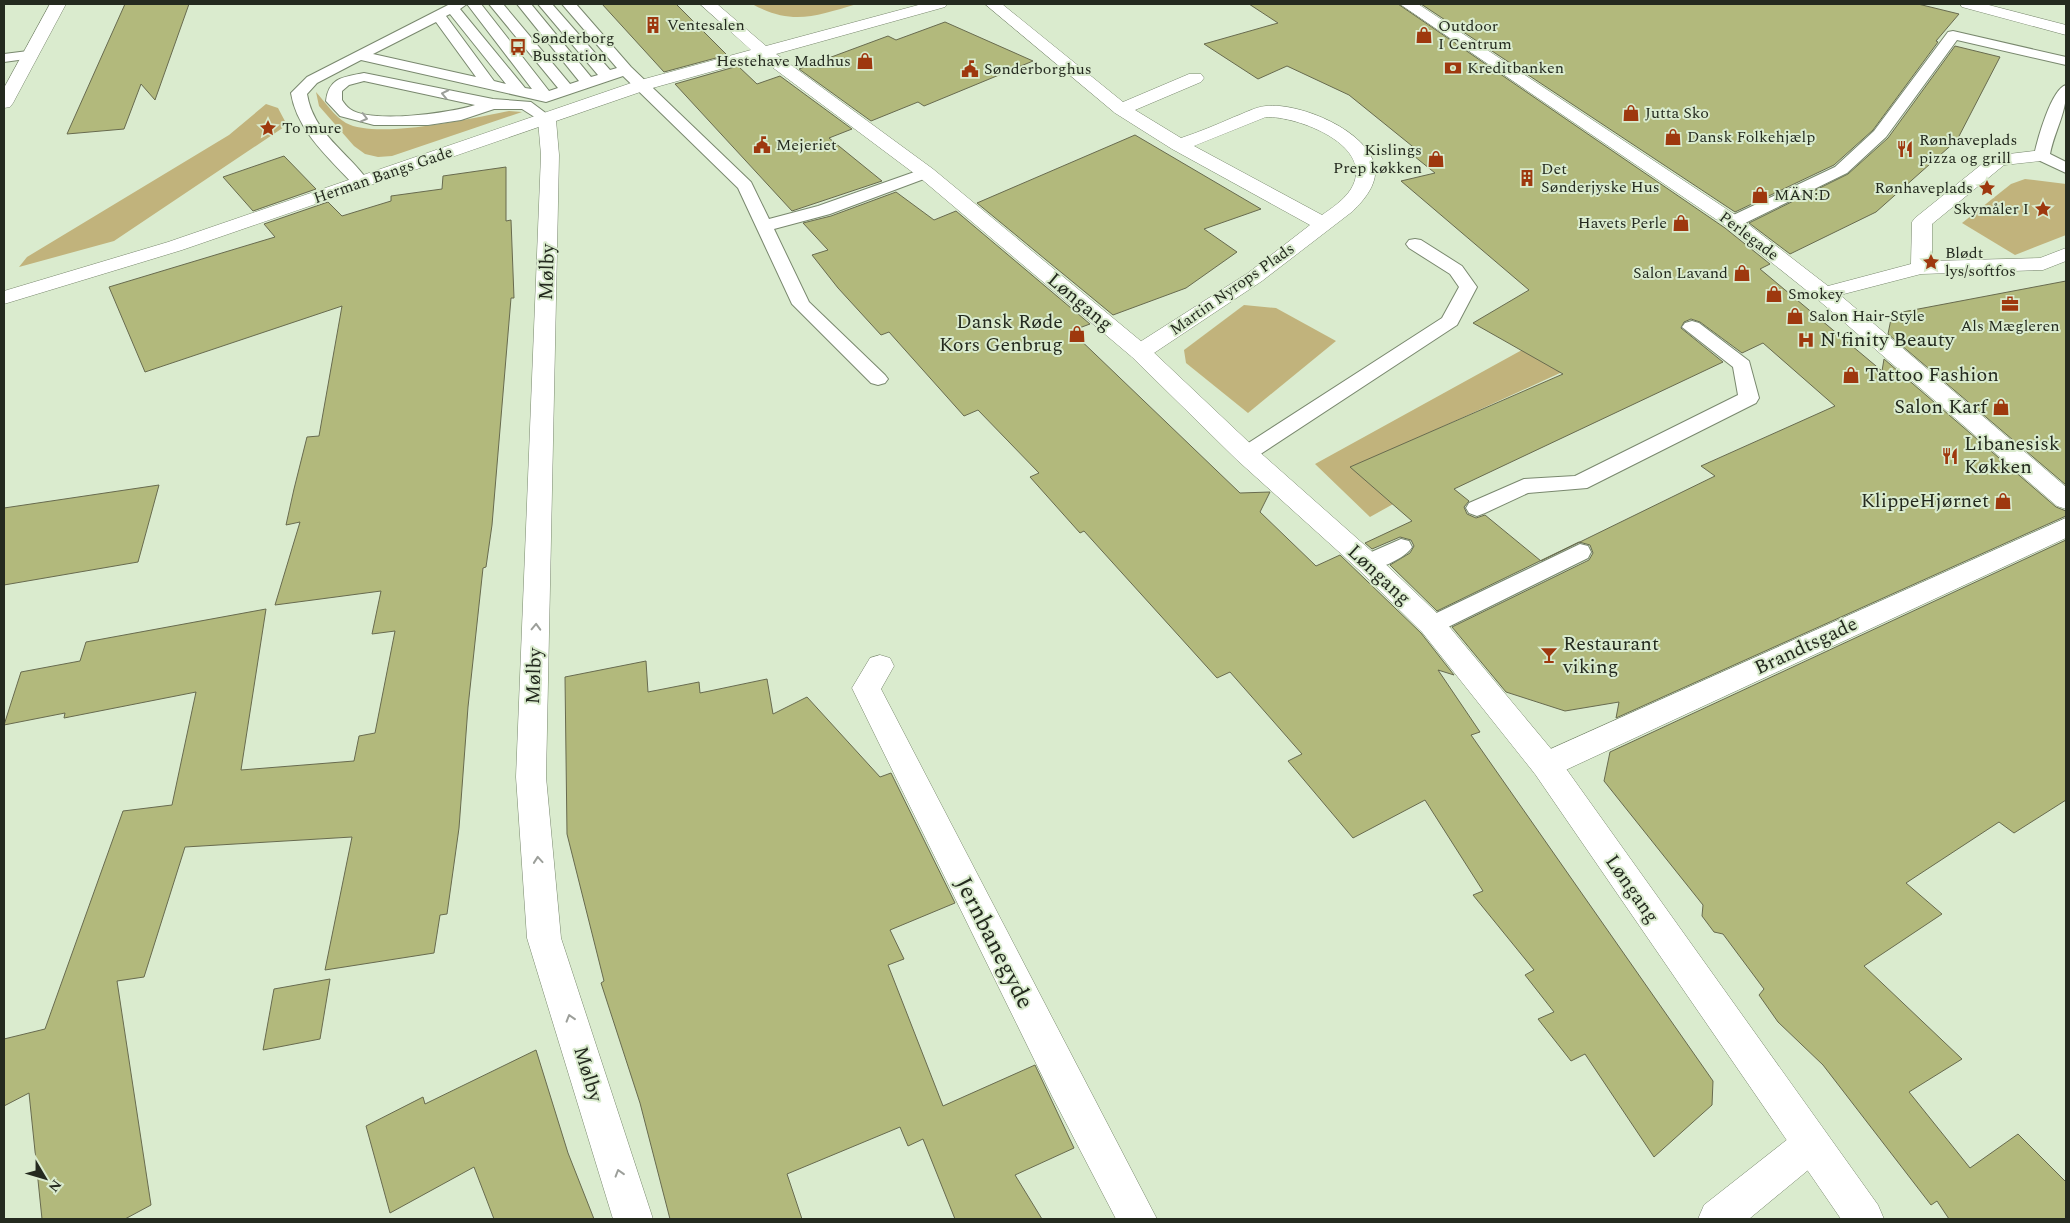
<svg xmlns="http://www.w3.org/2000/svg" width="2070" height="1223" viewBox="0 0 2070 1223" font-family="Spectral,serif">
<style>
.green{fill:#c1b37c}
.building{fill:#b2b97c;stroke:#686b4f;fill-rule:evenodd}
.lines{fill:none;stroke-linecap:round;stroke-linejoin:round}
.service-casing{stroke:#79886e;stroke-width:2}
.pedestrian-casing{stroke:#79886e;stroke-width:1}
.minor-casing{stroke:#79886e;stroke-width:1}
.tertiary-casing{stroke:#79886e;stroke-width:1}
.service{fill:#fff;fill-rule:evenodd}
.pedestrian{fill:#fff;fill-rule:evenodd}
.minor{fill:#fff;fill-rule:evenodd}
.tertiary{fill:#fff;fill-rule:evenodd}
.oneway{stroke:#9c9f9a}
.labels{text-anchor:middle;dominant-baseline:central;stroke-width:4;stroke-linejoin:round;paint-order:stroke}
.far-poi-label{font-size:16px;fill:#242a1f;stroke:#daebce;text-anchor:start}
.far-street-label{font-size:16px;fill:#242a1f;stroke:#daebce}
.street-label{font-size:20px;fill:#242a1f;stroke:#daebce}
.poi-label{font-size:20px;fill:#242a1f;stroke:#daebce;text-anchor:start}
.near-street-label{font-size:24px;fill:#242a1f;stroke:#daebce}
</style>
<rect width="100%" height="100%" fill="#daebce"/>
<g class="green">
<path d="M752,4H857C816,16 792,26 752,4Z"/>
<path d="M316,92C325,102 335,117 346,123C377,140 474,118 509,111L522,112L392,156L378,157L365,154L354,146L319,106Z"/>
<path d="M266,104L278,108L287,125L114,241L19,267L27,257L229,135Z"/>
<path d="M2025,179L2066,184V235L2015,255L1962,223L2011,184Z"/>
<path d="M1244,305L1276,308L1336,341L1248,413L1186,363L1184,350Z"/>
<path d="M1665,325L1354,467L1395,503L1370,517L1315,464L1553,333Z"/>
</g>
<g class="building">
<path d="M125,4H189L155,100L141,84L124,129L67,134Z"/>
<path d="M602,4H676L727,55L664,72Z"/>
<path d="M1249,4H1398L1725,228L1770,264L1760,269L1882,371L1884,359L2056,507L2066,511V516L1616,718L1619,702L1565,711L1506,692L1452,627L1589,560L1593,553L1590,545L1579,542L1437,611L1390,565L1410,553L1414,546L1411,540L1400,537L1372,549L1365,543L1412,521L1350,467L1563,374L1473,323L1529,290L1401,181L1435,173L1409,152L1417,150L1349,95L1287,66L1258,79L1204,44L1278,23ZM1691,319L1700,322L1742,353L1763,343L1835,406L1701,466L1715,476L1541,561L1485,515L1476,518L1467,514L1464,507L1469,501L1454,489L1723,362L1681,328L1684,322Z"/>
<path d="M1421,4H1918L1959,14L1936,41L1938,42L1873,130L1834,165L1735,212Z"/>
<path d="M945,22L1033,61L924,106L918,102L871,121L799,69L888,36L896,40Z"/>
<path d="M1955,46L2000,57L1957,140L1876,212L1790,254L1749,223L1848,174L1888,138Z"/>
<path d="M738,66L757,84L780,76L852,129L829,138L882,181L792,211L675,84Z"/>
<path d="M1135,135L1261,209L1204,229L1237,252L1186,288L1113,315L977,203Z"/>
<path d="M284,156L316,189L253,211L223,177Z"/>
<path d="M506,167V221L511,220L514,298H511L492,525L486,567L483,568L468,707L459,828L447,914L440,915L434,953L325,970L352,837L185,847L144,977L117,981L151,1205L125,1219H42L29,1093L4,1106V1039L45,1029L123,811L172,805L196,692L64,718L65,713L4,725L21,672L80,661L86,642L266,609L241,770L354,761L359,736L375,733L395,631L372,634L381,591L275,605L300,522L286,525L294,489L307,437L319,436L342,306L145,372L109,287L275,237L264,224L328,202L342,216L391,201V196L442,189L443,176Z"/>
<path d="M896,192L934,220L956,211L1090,324L1071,331L1240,493L1270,492L1260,512L1316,566L1340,555L1421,633L1454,675L1438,670L1480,732L1471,735L1713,1081L1712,1105L1654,1157L1585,1054L1571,1061L1538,1019L1554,1012L1525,975L1534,970L1473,895L1483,891L1425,800L1353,838L1288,761L1302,754L1230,672L1217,678L1084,531L1080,533L1030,477L1039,473L978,410L964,416L889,332L881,335L838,288L812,255L828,250L803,223L831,216Z"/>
<path d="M2066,281V485L1888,334L1892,314Z"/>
<path d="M159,485L138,562L4,585V508Z"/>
<path d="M2066,540V800L2014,833L1999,822L1906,883L1942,914L1864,966L1962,1059L1909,1092L1970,1168L2018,1134L2066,1182V1219H1949L1937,1201L1931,1205L1823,1065L1778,1022L1759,995L1764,989L1723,934L1714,932L1702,916L1703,905L1604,781L1610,752Z"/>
<path d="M646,661L648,692L699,682L700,693L767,679L773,714L807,697L880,777L891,773L955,903L890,930L904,959L888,965L943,1106L1035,1065L1074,1148L1015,1175L1042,1219H955L923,1139L908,1146L900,1127L787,1174L802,1219H670L640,1103L601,983L604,981L567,834L565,677Z"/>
<path d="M330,979L320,1039L263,1050L274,989Z"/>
<path d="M536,1050L568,1153L594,1219H494L474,1167L390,1213L366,1126L423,1097L425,1104Z"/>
</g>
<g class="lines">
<g class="service-casing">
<g id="service">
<path d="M450,4H467L460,9L525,88L532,89L467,4H481L549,91L558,88L489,4H503L570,84L579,81L517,4H531L591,77L598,75L538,4H552L610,70L617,68L562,4H576L631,67L751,182L769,219L818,206L920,170H932L934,173L932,176L830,214L774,229L809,302L885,375L888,379L885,383L878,385L871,383L792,304L738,188L623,76L546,102L361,60L317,83L307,94C313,133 348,152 369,182L367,186H355C330,159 297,131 291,93L307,77ZM450,14L506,84L494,81L446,16ZM436,22L476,77L373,54Z"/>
<path d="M1953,31L2066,57V65L1957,40L1886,137L1847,173L1739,226H1727L1724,222L1727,218L1835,167L1874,131L1948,32Z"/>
<path d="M28,51L35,55L33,58L4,62V54Z"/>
<path d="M364,73L493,99L531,102L555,120L547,125L522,109H494L461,120L428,125H374L340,116L326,101C329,77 344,77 364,73ZM364,81L475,105C451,113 371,124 350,109C347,107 344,103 342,100V91L349,85Z"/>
<path d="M2066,85C2068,111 2055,129 2050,154L2066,162V173L2036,159L2034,156C2037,141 2051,89 2066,85Z"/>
<path d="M1415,239L1421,240L1462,266L1477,287L1457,325L1253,459L1246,461L1239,459L1235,454L1239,449L1442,318L1459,287L1450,274L1409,248L1406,244L1409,240Z"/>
<path d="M1692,321L1699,323L1749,361L1759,398L1756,403L1587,488L1528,493L1485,513L1477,516L1469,513L1466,508L1469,503L1524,479L1575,476L1738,395L1733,367L1682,327L1685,323Z"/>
<path d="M1401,539L1409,541L1412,547C1405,559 1373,573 1360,569L1357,563L1360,557Z"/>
<path d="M1580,544L1588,546L1591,552L1588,558L1440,631L1432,634L1424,631L1420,625L1424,619Z"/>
</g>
</g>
<g class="pedestrian-casing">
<path id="pedestrian" d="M1400,4H1418L1740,218L1828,286L1911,264L1912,222L1915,218L1992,156L2042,150L2049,152L2051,156L2049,160L2004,165L1932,224V261L2040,258L2066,248V261L2043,270L1921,274L1840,295L2066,487V509L2057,506L1816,298L1726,226Z"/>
</g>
<g class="minor-casing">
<g id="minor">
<path d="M985,4H1002L1123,102L1189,74H1201L1204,78L1201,82L1135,110L1181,138C1199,132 1216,125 1234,117C1245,113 1255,107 1266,106C1299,102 1370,131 1375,168C1377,185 1364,200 1353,211L1262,281L1148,357L1140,359L1132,357L1129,352L1132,347L1248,273L1310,225L1172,149L1115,113ZM1266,117C1298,116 1377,146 1351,189C1344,200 1332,208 1322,215L1194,146Z"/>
<path d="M547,115L553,116L556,120L559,155L546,777L561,938L653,1219H613L527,938L516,777L541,155L538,120L541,116Z"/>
<path d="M2066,518V538L1557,774L1546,778L1535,774L1531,765L1535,756Z"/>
<path d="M880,655L890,658L894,666L881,689L1157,1219H1116L1052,1096L852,688L870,658Z"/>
<path d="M1811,1125L1824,1131L1830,1144L1824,1157L1749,1219H1698L1704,1205L1798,1131Z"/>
</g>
</g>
<g class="tertiary-casing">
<g id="tertiary">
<path d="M50,4H66L13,103L10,107L4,108V88Z"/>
<path d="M700,4H717L766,46L922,4H947L945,7L776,54L933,169L1148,347L1255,448L1377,556L1442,618L1557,756L1878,1205L1884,1219H1841L1535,774L1422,632L1359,570L1237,460L1132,357L919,177L760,58L649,89L182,250L4,304V291L168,242L637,81L751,50Z"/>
<path d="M1960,4H1985L2066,25V35L1962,7Z"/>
</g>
</g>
<use href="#service" class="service"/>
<use href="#pedestrian" class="pedestrian"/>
<use href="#minor" class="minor"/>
<use href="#tertiary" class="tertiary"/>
</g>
<defs><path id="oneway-chevron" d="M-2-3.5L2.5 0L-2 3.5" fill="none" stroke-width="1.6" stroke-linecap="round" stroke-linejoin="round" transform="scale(1.25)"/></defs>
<g class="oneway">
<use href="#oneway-chevron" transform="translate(445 94) rotate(-168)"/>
<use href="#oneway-chevron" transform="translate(364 118) rotate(14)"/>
<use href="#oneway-chevron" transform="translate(536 627) rotate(-88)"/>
<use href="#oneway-chevron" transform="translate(538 860) rotate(-95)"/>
<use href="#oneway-chevron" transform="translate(570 1018) rotate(-107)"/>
<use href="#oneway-chevron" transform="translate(619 1173) rotate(-107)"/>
</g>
<defs>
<g id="building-bare" transform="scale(1.35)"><path d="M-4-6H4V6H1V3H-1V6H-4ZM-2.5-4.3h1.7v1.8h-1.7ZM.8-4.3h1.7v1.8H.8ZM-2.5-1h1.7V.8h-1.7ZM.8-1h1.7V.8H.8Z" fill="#9e380e" stroke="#daebce" stroke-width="2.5" paint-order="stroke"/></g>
<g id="shop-bare" transform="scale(1.35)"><path d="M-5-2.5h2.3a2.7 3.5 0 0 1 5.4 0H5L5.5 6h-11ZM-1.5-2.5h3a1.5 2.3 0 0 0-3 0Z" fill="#9e380e" stroke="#daebce" stroke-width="2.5" paint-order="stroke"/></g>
<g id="bus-bare" transform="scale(1.35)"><path d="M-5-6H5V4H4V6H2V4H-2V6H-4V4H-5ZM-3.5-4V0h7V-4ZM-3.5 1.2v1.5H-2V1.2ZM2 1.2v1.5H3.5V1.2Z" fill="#9e380e" stroke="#daebce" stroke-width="2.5" paint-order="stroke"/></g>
<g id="bank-bare" transform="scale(1.35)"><path d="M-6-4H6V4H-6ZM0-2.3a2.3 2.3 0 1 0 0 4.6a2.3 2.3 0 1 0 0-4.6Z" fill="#9e380e" stroke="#daebce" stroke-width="2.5" paint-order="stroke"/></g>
<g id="civic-bare" transform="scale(1.35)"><path d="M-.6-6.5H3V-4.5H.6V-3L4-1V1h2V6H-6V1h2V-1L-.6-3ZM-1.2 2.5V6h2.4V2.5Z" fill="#9e380e" stroke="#daebce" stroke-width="2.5" paint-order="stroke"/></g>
<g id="sight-bare" transform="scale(1.35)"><path d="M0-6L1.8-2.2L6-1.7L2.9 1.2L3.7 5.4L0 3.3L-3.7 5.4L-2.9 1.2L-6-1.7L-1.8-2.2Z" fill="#9e380e" stroke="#daebce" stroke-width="2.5" paint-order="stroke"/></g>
<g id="restaurant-bare" transform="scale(1.35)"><path d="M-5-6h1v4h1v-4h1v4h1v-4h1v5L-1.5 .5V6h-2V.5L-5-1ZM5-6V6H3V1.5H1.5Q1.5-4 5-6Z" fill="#9e380e" stroke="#daebce" stroke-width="2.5" paint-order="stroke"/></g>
<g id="office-bare" transform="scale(1.35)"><path d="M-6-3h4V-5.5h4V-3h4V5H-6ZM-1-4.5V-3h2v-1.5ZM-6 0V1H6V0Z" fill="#9e380e" stroke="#daebce" stroke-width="2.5" paint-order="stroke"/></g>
<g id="hospital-bare" transform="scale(1.35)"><path d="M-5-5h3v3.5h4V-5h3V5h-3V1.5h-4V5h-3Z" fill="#9e380e" stroke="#daebce" stroke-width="2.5" paint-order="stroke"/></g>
<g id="bar-bare" transform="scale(1.35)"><path d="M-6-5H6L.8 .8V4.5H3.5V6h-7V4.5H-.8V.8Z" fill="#9e380e" stroke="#daebce" stroke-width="2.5" paint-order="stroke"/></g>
</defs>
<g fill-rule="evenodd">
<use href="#building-bare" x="653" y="25"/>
<use href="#shop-bare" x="1424" y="35"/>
<use href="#bus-bare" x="518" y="47"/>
<use href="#shop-bare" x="865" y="61"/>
<use href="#bank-bare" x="1453" y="68"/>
<use href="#civic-bare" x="970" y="69"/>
<use href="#shop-bare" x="1631" y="113"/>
<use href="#sight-bare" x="268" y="128"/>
<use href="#shop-bare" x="1673" y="137"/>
<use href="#civic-bare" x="762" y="145"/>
<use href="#restaurant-bare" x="1905" y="149"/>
<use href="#shop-bare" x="1436" y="159"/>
<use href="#building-bare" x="1527" y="178"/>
<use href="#sight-bare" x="1987" y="188"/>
<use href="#shop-bare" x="1760" y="195"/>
<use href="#sight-bare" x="2043" y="209"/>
<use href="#shop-bare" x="1681" y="223"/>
<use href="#sight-bare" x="1931" y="262"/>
<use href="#shop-bare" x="1742" y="273"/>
<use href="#shop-bare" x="1774" y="294"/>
<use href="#office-bare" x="2010" y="304"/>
<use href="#shop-bare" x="1795" y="316"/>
<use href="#shop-bare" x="1077" y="334"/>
<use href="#hospital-bare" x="1806" y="340"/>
<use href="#shop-bare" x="1851" y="375"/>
<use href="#shop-bare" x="2001" y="407"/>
<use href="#restaurant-bare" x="1950" y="456"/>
<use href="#shop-bare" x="2003" y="501"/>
<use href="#bar-bare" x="1549" y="655"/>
</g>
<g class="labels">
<g class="far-poi-label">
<text x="667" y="25">Ventesalen</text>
<text x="1438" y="26">Outdoor<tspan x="1438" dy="18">I Centrum</tspan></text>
<text x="532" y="38">Sønderborg<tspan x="532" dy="18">Busstation</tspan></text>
<text x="851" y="61" text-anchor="end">Hestehave Madhus</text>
<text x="1467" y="68">Kreditbanken</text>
<text x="984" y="69">Sønderborghus</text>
<text x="1645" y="113">Jutta Sko</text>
<text x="282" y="128">To mure</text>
<text x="1687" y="137">Dansk Folkehjælp</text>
<text x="1919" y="140">Rønhaveplads<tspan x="1919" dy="18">pizza og grill</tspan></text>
<text x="776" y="145">Mejeriet</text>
<text x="1422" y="150" text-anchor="end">Kislings<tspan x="1422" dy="18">Prep køkken</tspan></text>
<text x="1541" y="169">Det<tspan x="1541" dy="18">Sønderjyske Hus</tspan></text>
<text x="1973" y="188" text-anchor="end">Rønhaveplads</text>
<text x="1774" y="195">MÄN:D</text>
<text x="2029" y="209" text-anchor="end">Skymåler I</text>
<text x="1667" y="223" text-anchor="end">Havets Perle</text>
<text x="1945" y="253">Blødt<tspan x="1945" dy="18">lys/softfos</tspan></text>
<text x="1728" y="273" text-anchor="end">Salon Lavand</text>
<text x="1788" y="294">Smokey</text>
<text x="1809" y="316">Salon Hair-Style</text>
<text x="2010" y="326" text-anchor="middle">Als Mægleren</text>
</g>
<g class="far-street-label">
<text transform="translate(383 175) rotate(-19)">Herman Bangs Gade</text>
<text transform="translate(1749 236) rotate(37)">Perlegade</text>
<text transform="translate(1232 289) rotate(-35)">Martin Nyrops Plads</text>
</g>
<g class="street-label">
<text transform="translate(547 272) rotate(-88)">Mølby</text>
<text transform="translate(1080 302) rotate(40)">Løngang</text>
<text transform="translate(1379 575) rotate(43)">Løngang</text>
<text transform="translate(1806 646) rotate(-25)">Brandtsgade</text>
<text transform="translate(534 676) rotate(-88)">Mølby</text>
<text transform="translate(1632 889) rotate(55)">Løngang</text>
<text transform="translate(588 1074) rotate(73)">Mølby</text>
</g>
<g class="poi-label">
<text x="1063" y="322" text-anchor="end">Dansk Røde<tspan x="1063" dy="23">Kors Genbrug</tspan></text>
<text x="1820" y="340">N'finity Beauty</text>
<text x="1865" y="375">Tattoo Fashion</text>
<text x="1987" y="407" text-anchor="end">Salon Karf</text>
<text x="1964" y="444">Libanesisk<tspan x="1964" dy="23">Køkken</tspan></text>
<text x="1989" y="501" text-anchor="end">KlippeHjørnet</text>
<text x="1563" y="644">Restaurant<tspan x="1563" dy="23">viking</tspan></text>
</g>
<g class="near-street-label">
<text transform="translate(994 943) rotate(63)">Jernbanegyde</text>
</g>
</g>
<rect width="2070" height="1223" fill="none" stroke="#242a1f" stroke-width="10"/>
<g transform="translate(45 1178) rotate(128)" stroke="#daebce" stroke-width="4" paint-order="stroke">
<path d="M0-4L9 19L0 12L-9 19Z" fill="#242a1f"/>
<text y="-8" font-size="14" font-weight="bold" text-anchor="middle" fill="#242a1f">N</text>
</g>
</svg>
